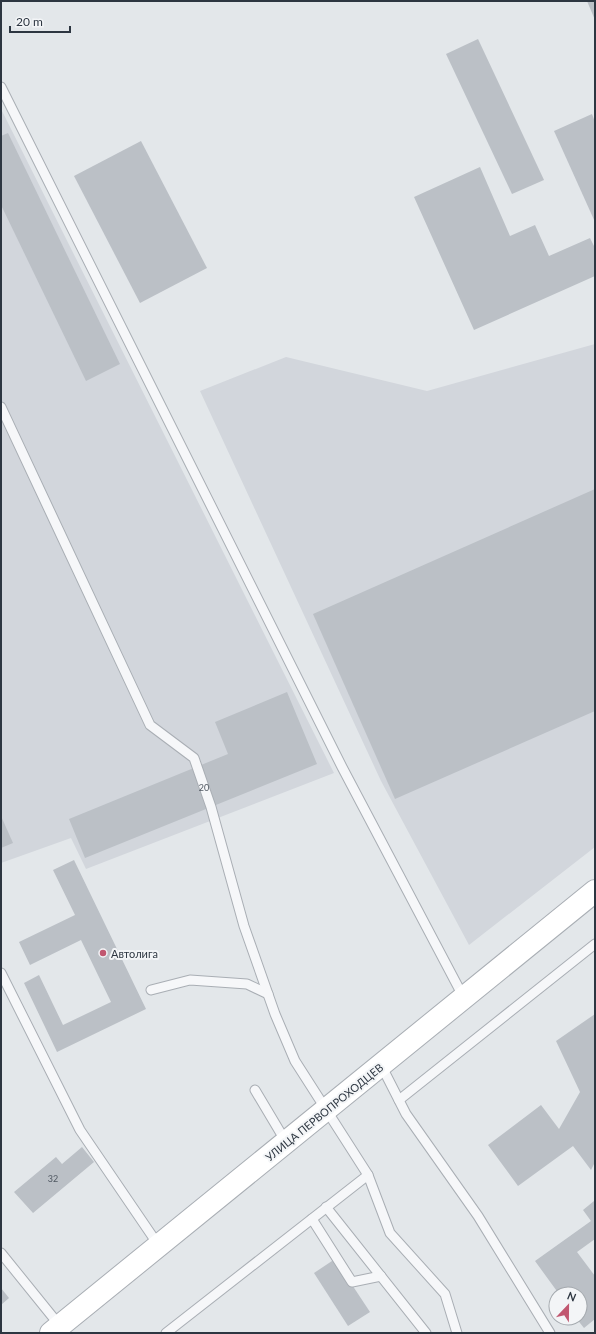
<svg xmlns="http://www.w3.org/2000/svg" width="596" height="1334" viewBox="0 0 596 1334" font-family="Lato,sans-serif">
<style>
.built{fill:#d2d6dc}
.building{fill:#bbc0c6}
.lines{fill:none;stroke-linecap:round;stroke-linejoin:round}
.lane-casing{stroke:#a9aeb4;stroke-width:11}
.secondary-casing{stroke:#a9aeb4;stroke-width:24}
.lane{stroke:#f6f7f9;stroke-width:9}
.secondary{stroke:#fff;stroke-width:22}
.poi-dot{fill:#c15770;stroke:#f3f5f7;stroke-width:1.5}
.labels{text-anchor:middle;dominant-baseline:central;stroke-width:4;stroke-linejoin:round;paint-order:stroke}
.number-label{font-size:9px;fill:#505862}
.poi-label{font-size:11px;fill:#2d3641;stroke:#f3f5f7;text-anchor:start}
.street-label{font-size:11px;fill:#2d3641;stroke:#f3f5f7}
</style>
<rect width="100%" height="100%" fill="#e3e7ea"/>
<g class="built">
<path d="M1,109L334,773L86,869L71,838L1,863Z"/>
<path d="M595,344V847L469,945L381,781L200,391L286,357L427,391Z"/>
</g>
<g class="building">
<path d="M587,1H595V20Z"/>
<path d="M478,39L544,180L512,194L446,54Z"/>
<path d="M592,114L595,122V222L554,131Z"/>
<path d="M8,133L120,364L86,381L1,205V136Z"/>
<path d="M141,141L207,268L140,303L74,176Z"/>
<path d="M480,167L510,236L535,225L549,256L590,238L595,248V276L474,330L414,197Z"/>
<path d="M595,489V711L395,799L313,614Z"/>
<path d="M287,692L317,764L85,858L69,819L228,754L215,722Z"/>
<path d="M1,816L13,843L1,848Z"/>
<path d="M74,860L146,1009L57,1052L24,983L39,975L63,1025L111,1002L81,940L30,965L19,942L75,915L53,870Z"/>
<path d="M595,1014V1162L591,1170L573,1146L518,1186L488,1145L541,1105L559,1129L580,1092L556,1041Z"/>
<path d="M82,1147L94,1162L33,1213L14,1192L56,1157L62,1164Z"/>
<path d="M594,1201L595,1239L577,1252L595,1276V1319L584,1328L576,1318H580V1294H559L535,1261L591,1221L583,1210Z"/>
<path d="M335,1259L370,1312L348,1326L314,1273Z"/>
<path d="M1,1288L9,1298L1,1305Z"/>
</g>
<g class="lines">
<g class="lane-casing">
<g id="lane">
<path d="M1,87L342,767L464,998"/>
<path d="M1,407L150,725L194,758L211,807L244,926L275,1014L295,1061L368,1175L390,1233L445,1294L457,1333"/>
<path d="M1,973L80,1130L159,1246"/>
<path d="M151,990L190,980L247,984L268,994"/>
<path d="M381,1065L406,1114L478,1216L550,1333"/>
<path d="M255,1090L286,1142"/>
<path d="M399,1100L595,944"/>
<path d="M326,1207L426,1333"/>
<path d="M312,1219L352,1282L381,1276"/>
<path d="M1,1253L60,1326"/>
<path d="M166,1333L368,1175"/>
</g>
</g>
<g class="secondary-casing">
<path id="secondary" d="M51,1333L595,891"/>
</g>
<use href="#lane" class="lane"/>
<use href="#secondary" class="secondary"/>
</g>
<circle class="poi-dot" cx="103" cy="953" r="4"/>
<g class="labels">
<g class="number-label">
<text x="204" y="787">20</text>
<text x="53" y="1178">32</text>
</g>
<g class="poi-label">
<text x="111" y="953">Автолига</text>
</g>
<g class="street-label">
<text transform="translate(324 1112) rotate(-39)">УЛИЦА ПЕРВОПРОХОДЦЕВ</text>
</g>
</g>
<rect width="596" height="1334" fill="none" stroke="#2d3641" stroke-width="4"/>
<g transform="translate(568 1306) rotate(22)"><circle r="19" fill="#f3f5f7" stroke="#a4a9ae"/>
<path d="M0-3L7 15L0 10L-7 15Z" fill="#c15770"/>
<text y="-6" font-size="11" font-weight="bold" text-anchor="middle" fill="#2d3641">N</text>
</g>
<path d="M10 26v6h60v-6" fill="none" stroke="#2d3641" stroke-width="2"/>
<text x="16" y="26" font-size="12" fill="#2d3641" stroke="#f3f5f7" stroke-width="3" paint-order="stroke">20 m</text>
</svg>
